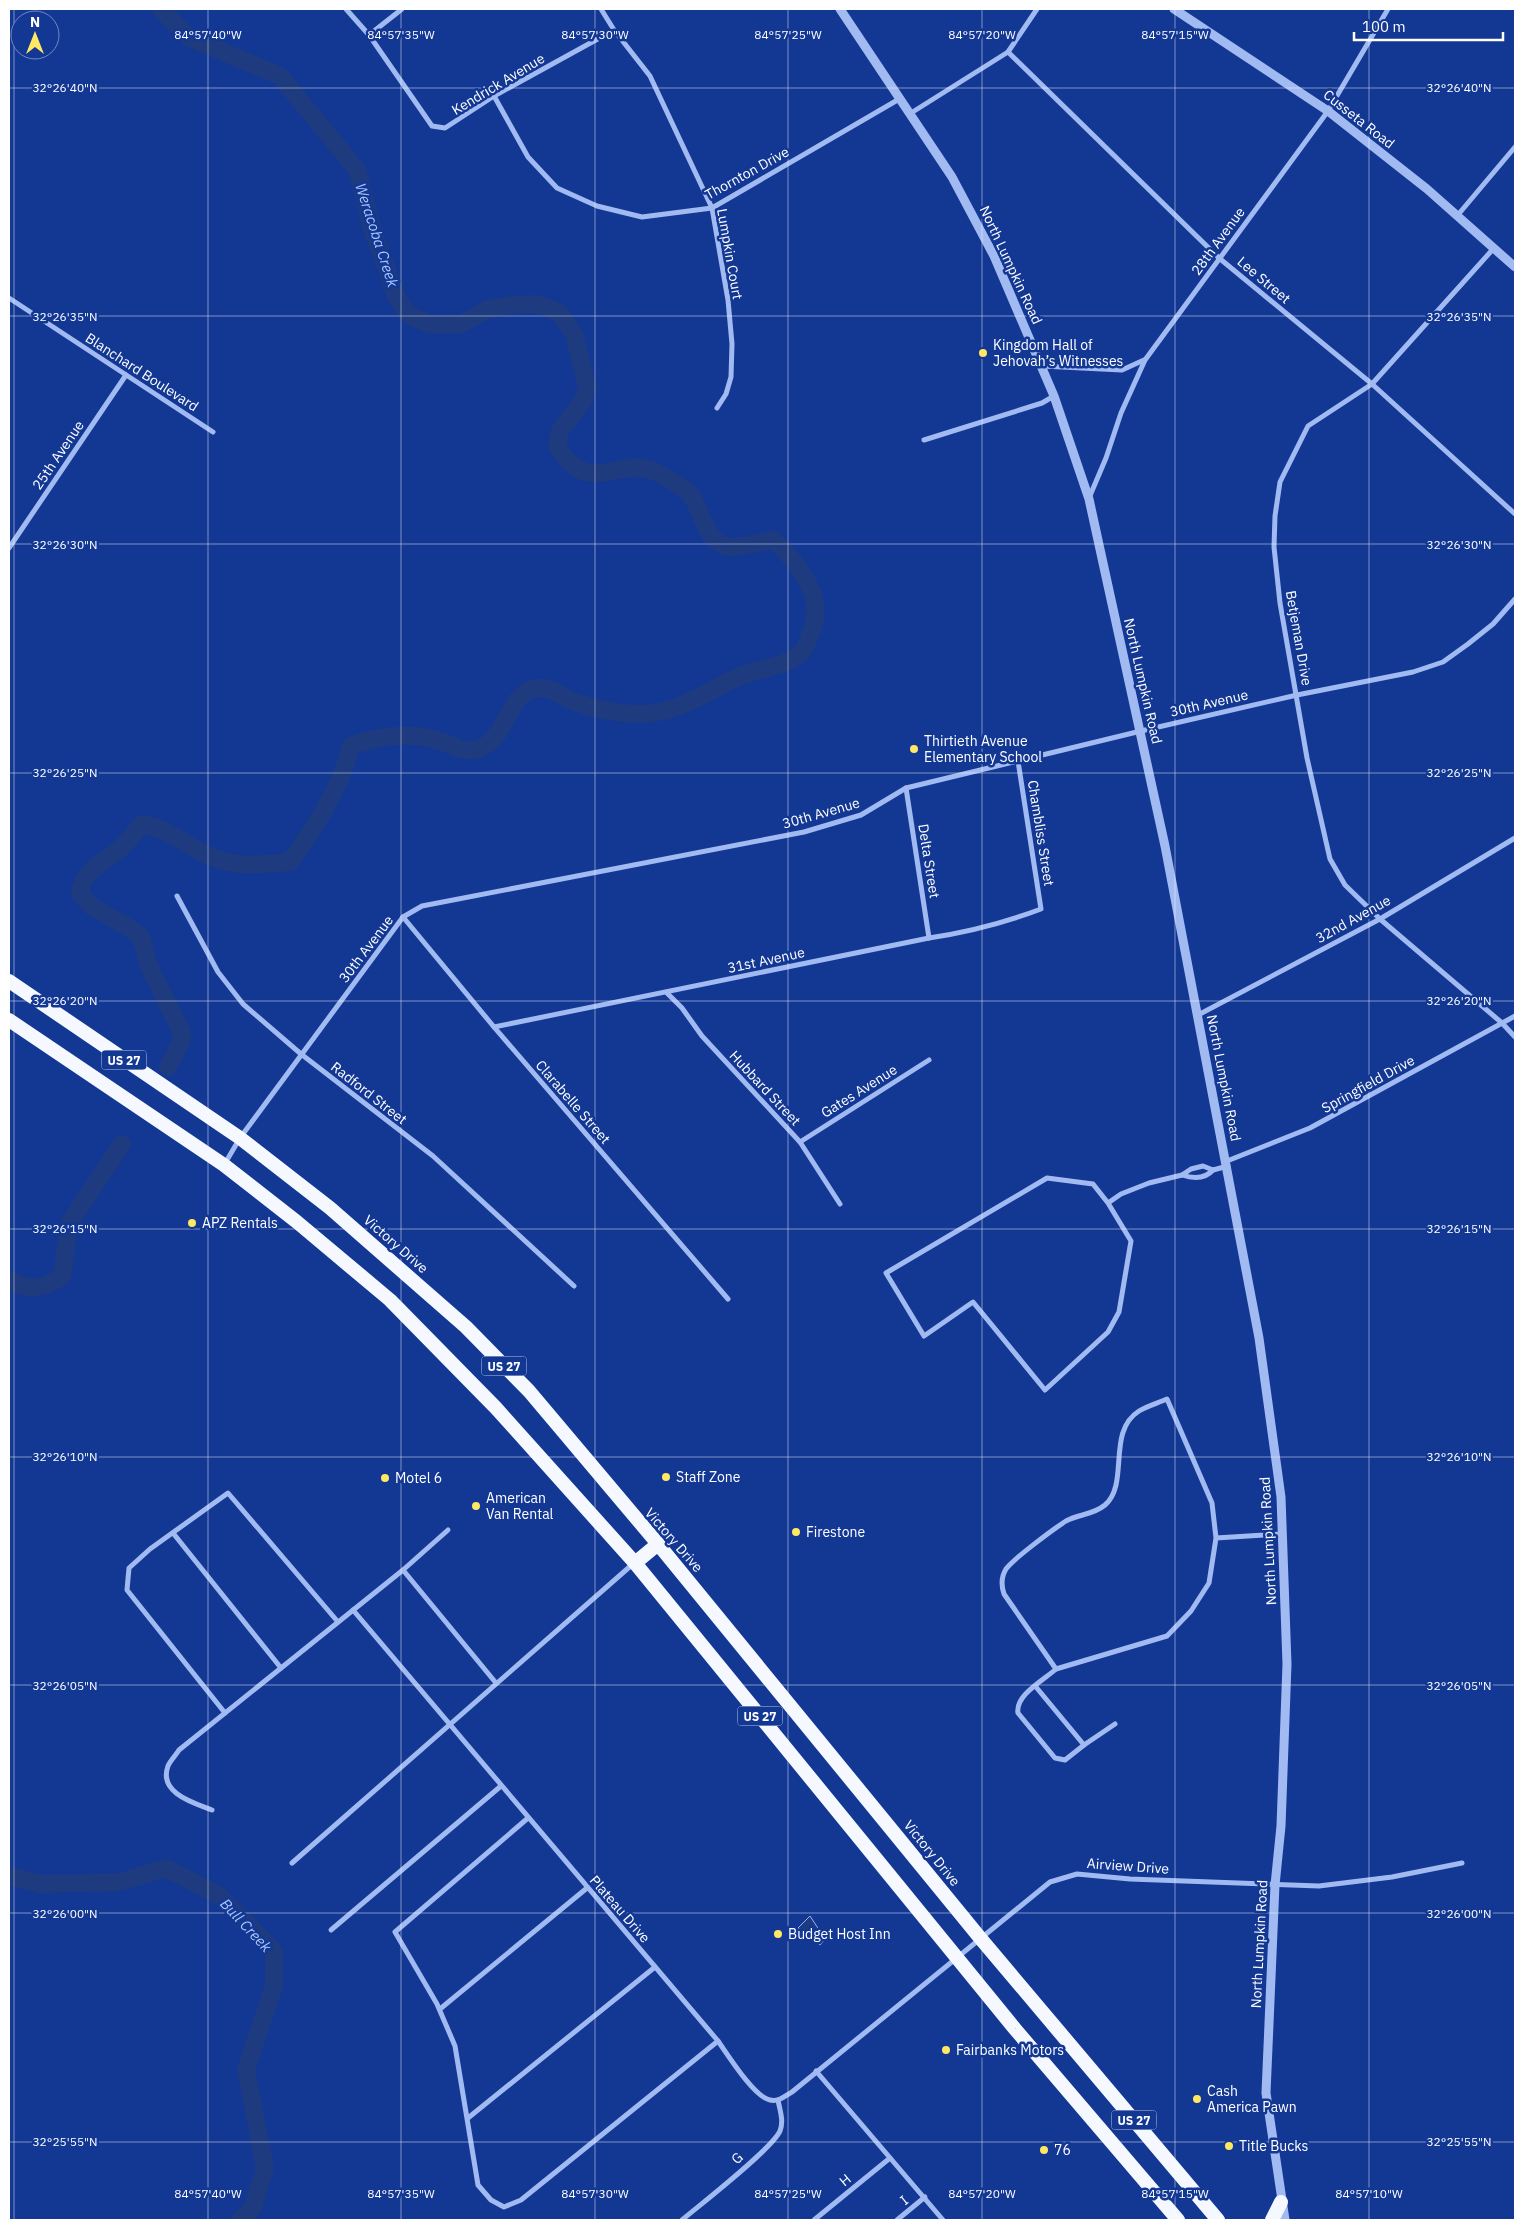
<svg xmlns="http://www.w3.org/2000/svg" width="1524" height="2229" viewBox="0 0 1524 2229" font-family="'IBM Plex Sans',sans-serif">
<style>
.water{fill:#1e3b80;stroke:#93b3f6}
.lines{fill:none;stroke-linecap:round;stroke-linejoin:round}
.river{stroke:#1e3b80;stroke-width:18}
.minor{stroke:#a1baf2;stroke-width:5}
.tertiary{stroke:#a1baf2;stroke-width:9}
.trunk{stroke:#f6f8ff;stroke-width:14}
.ticks{fill:none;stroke:#fff;stroke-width:1;stroke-opacity:0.45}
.poi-dot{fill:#ffe863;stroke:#133894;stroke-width:2}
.labels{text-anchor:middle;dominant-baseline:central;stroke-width:5;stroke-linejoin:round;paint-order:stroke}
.shield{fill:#133894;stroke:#b8c3df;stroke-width:1}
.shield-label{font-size:12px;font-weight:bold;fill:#fff}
.street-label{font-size:14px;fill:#fff;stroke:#133894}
.poi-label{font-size:14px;fill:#fff;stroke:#133894;text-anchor:start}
.water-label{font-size:15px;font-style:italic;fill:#adc5f9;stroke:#133894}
.ticks-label{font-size:12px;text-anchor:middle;fill:#fff;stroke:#133894;stroke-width:5;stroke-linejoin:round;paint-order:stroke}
</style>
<rect width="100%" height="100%" fill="#133894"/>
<path class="water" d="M810,1916L825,1939L820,1945L798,1928Z"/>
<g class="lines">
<g class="river">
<path d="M161,9L188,37L280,76L357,170L372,228L397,298L408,314L429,324H461L489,309L514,305L537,304L560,313L574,334L587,386L584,399L560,431L557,446C590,499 616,456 653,471C660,474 684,487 689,493C703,507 703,546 733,547C744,547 762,541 774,540C799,565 828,599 810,635C808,640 806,648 802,652C786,668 755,668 736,678C702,694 674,716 634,714C614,713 595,709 575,702C563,698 551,686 537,688C510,691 507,733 486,745C466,757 455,745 436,740C409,732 376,736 351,746C340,789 315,827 290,862C264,864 240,868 215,858C188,849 172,829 142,824C135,832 129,841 121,848C105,861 83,871 80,893L91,906L131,929L141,937L149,966L182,1033L181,1042L168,1067"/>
<path d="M9,1279C26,1292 46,1289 62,1276L69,1224L122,1144"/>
<path d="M9,1876L40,1884L120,1882L166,1868L220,1896L274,1951V1986L246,2069L265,2168L253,2208L240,2220"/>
</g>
<g class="minor">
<path d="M346,9L369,35L432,126L445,128L494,96L614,30"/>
<path d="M601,9L614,30L650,76L712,208L728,300L732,344L731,377L726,394L717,408"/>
<path d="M369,35L402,9"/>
<path d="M1008,52L1219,258L1372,384L1515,514"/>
<path d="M494,96L528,157L557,188L597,206L642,217L712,208L901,98"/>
<path d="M911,113L1008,52L1037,9"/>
<path d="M1457,216L1515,147"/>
<path d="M1494,248L1372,384L1308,426L1280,482L1275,516L1274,547L1280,603L1307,758L1330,859L1345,885L1380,919L1502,1023L1515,1037"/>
<path d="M9,298L213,432"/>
<path d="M1042,366L1122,370L1144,360"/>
<path d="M924,440L1042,403L1054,396"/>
<path d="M1089,498L1106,458L1121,413L1145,360L1328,111L1388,9"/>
<path d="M9,548L126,375"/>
<path d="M906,788L929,938"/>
<path d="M177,896L218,972L243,1004L301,1054L433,1156L574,1286"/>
<path d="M403,917L494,1027L728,1299"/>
<path d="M667,993L682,1008L702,1036L800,1142L840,1204"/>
<path d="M1198,1015L1380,919L1515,838"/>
<path d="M494,1027L929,938C969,932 1004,923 1041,909L1018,761"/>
<path d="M800,1142L929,1060"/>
<path d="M1227,1161L1310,1128L1515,1016"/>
<path d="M224,1165L240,1138L403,917L422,906L804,832L861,815L906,788L1141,731L1297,695L1413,672L1443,662L1468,644L1493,624L1515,599"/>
<path d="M1182,1175C1194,1179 1205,1179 1213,1170"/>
<path d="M1108,1203L1131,1241L1119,1312L1108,1332L1045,1390L973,1302L924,1336L886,1273L1047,1178L1093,1184L1108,1203L1121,1194L1149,1183L1182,1175L1191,1169L1203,1166L1213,1170L1228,1166"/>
<path d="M173,1533L281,1668"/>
<path d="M1216,1538L1209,1583L1191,1611L1167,1636L1056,1669L1004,1594C1001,1585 1001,1577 1006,1569C1013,1559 1055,1528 1066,1521C1079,1514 1093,1515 1105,1505C1130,1483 1106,1432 1139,1411C1147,1406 1158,1403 1167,1399L1212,1503L1216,1538L1282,1534"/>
<path d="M403,1570L448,1530"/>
<path d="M353,1610L718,2041C728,2055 754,2097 770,2100C779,2102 785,2096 792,2092L1050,1882L1077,1874L1130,1879L1319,1886L1392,1877L1462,1863"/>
<path d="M1036,1687L1084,1745L1065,1760L1055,1758L1018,1713C1015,1695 1044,1680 1056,1669"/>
<path d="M225,1713L127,1590L129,1568L150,1549L228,1493L338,1622"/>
<path d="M1084,1745L1115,1724"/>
<path d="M212,1810C194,1803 158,1793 168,1766C170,1761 176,1755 179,1750L403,1570L496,1683"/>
<path d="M528,1818L395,1932L437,2004L455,2046L478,2185L491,2200L504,2207L521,2200L718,2041"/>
<path d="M292,1863L634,1563"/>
<path d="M331,1930L501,1786"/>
<path d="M440,2009L587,1888"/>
<path d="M816,2071L943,2220"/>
<path d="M468,2118L655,1967"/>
<path d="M682,2220C701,2204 772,2149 780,2131C784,2121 780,2111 778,2100"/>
<path d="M814,2220L890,2158"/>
<path d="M897,2220L925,2197"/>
</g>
<g class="tertiary">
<path d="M840,9L952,177L994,256L1054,396L1089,499L1165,846L1259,1338L1281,1497L1287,1664L1281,1826L1275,1885L1266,2093L1285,2220"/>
<path d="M1174,9L1328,111L1427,189L1515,267"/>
</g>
<g class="trunk">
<path d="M9,981L240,1138L330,1208L466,1327L529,1391L658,1544L981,1939L1218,2220"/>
<path d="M9,1020L224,1165L297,1222L390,1300L496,1408L635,1563L1015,2029L1178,2220"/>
<path d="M635,1563L658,1544"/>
<path d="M1272,2220L1281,2202"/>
</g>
</g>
<path class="ticks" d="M14,9V2220M208,9V2220M401,9V2220M595,9V2220M788,9V2220M982,9V2220M1175,9V2220M1369,9V2220M9,88H1515M9,316H1515M9,544H1515M9,773H1515M9,1001H1515M9,1229H1515M9,1457H1515M9,1685H1515M9,1913H1515M9,2142H1515"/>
<g class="poi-dot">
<circle cx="983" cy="353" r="5"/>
<circle cx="914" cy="749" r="5"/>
<circle cx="192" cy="1223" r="5"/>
<circle cx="666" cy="1477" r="5"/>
<circle cx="385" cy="1478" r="5"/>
<circle cx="476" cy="1506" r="5"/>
<circle cx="796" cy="1532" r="5"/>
<circle cx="778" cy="1934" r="5"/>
<circle cx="946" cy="2050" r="5"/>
<circle cx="1197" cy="2099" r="5"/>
<circle cx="1229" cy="2146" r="5"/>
<circle cx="1044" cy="2150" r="5"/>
</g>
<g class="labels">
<g class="shield">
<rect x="101.5" y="1050.5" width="45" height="19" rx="4"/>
<rect x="481.5" y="1356.5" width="45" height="19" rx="4"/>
<rect x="737.5" y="1706.5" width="45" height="19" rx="4"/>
<rect x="1111.5" y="2110.5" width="45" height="19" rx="4"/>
</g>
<g class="shield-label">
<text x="124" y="1060">US 27</text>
<text x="504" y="1366">US 27</text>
<text x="760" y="1716">US 27</text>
<text x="1134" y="2120">US 27</text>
</g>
<g class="street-label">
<text transform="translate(498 84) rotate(-31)">Kendrick Avenue</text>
<text transform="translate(1359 119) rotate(38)">Cusseta Road</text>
<text transform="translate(747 173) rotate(-29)">Thornton Drive</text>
<text transform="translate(1218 241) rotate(-54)">28th Avenue</text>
<text transform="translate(730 254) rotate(80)">Lumpkin Court</text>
<text transform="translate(1011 265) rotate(65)">North Lumpkin Road</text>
<text transform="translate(1264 280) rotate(40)">Lee Street</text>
<text transform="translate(142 372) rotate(33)">Blanchard Boulevard</text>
<text transform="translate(58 455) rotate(-56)">25th Avenue</text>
<text transform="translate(1299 638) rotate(80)">Betjeman Drive</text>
<text transform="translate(1143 681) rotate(77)">North Lumpkin Road</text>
<text transform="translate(1209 703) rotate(-13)">30th Avenue</text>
<text transform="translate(821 813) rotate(-16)">30th Avenue</text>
<text transform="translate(1041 833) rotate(81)">Chambliss Street</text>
<text transform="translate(929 861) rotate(81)">Delta Street</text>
<text transform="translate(1353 919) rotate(-29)">32nd Avenue</text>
<text transform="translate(366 949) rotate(-53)">30th Avenue</text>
<text transform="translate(766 960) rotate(-12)">31st Avenue</text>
<text transform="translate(1224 1078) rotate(79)">North Lumpkin Road</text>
<text transform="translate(1368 1084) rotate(-29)">Springfield Drive</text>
<text transform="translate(765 1088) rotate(47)">Hubbard Street</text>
<text transform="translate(859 1091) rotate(-32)">Gates Avenue</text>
<text transform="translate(369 1093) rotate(38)">Radford Street</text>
<text transform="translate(573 1102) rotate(49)">Clarabelle Street</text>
<text transform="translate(396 1244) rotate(41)">Victory Drive</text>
<text transform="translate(674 1540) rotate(49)">Victory Drive</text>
<text transform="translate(1268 1541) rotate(-93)">North Lumpkin Road</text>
<text transform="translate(932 1853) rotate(51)">Victory Drive</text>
<text transform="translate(1128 1866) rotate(4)">Airview Drive</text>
<text transform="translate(620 1909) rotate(49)">Plateau Drive</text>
<text transform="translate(1259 1944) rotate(-87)">North Lumpkin Road</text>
<text transform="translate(737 2158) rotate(-42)">G</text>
<text transform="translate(845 2180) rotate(-40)">H</text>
<text transform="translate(904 2200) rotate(-39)">I</text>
</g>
<g class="poi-label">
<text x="993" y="345">Kingdom Hall of<tspan x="993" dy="16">Jehovah’s Witnesses</tspan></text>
<text x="924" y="741">Thirtieth Avenue<tspan x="924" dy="16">Elementary School</tspan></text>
<text x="202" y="1223">APZ Rentals</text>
<text x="676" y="1477">Staff Zone</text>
<text x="395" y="1478">Motel 6</text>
<text x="486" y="1498">American<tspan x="486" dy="16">Van Rental</tspan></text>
<text x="806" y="1532">Firestone</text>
<text x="788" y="1934">Budget Host Inn</text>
<text x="956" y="2050">Fairbanks Motors</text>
<text x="1207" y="2091">Cash<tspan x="1207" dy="16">America Pawn</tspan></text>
<text x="1239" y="2146">Title Bucks</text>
<text x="1054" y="2150">76</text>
</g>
<g class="water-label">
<text transform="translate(377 235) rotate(72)">Weracoba Creek</text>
<text transform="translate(246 1925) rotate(47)">Bull Creek</text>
</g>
</g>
<g class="ticks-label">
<text x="208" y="39">84°57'40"W</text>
<text x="401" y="39">84°57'35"W</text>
<text x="595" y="39">84°57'30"W</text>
<text x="788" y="39">84°57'25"W</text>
<text x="982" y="39">84°57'20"W</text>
<text x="1175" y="39">84°57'15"W</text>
<text x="65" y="92">32°26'40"N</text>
<text x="1459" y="92">32°26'40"N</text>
<text x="65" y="321">32°26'35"N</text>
<text x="1459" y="321">32°26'35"N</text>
<text x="65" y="549">32°26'30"N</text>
<text x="1459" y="549">32°26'30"N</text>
<text x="65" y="777">32°26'25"N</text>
<text x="1459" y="777">32°26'25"N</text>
<text x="65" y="1005">32°26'20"N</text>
<text x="1459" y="1005">32°26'20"N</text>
<text x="65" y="1233">32°26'15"N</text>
<text x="1459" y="1233">32°26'15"N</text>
<text x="65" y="1461">32°26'10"N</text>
<text x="1459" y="1461">32°26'10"N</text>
<text x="65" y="1690">32°26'05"N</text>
<text x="1459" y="1690">32°26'05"N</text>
<text x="65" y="1918">32°26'00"N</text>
<text x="1459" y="1918">32°26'00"N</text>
<text x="65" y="2146">32°25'55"N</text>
<text x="1459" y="2146">32°25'55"N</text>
<text x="208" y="2198">84°57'40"W</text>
<text x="401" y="2198">84°57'35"W</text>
<text x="595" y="2198">84°57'30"W</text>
<text x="788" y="2198">84°57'25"W</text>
<text x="982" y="2198">84°57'20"W</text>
<text x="1175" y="2198">84°57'15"W</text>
<text x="1369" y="2198">84°57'10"W</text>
</g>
<rect width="1524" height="2229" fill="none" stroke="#ffffff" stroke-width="20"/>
<g transform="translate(35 35)"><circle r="24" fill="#133894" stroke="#7188bf"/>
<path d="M0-4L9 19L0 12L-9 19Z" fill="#ffe863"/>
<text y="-8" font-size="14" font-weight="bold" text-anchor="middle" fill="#ffffff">N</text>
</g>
<path d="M1354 32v8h149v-8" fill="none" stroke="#ffffff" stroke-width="2.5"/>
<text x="1362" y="32" font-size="15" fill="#ffffff" stroke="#133894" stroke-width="4" paint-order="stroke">100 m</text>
</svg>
